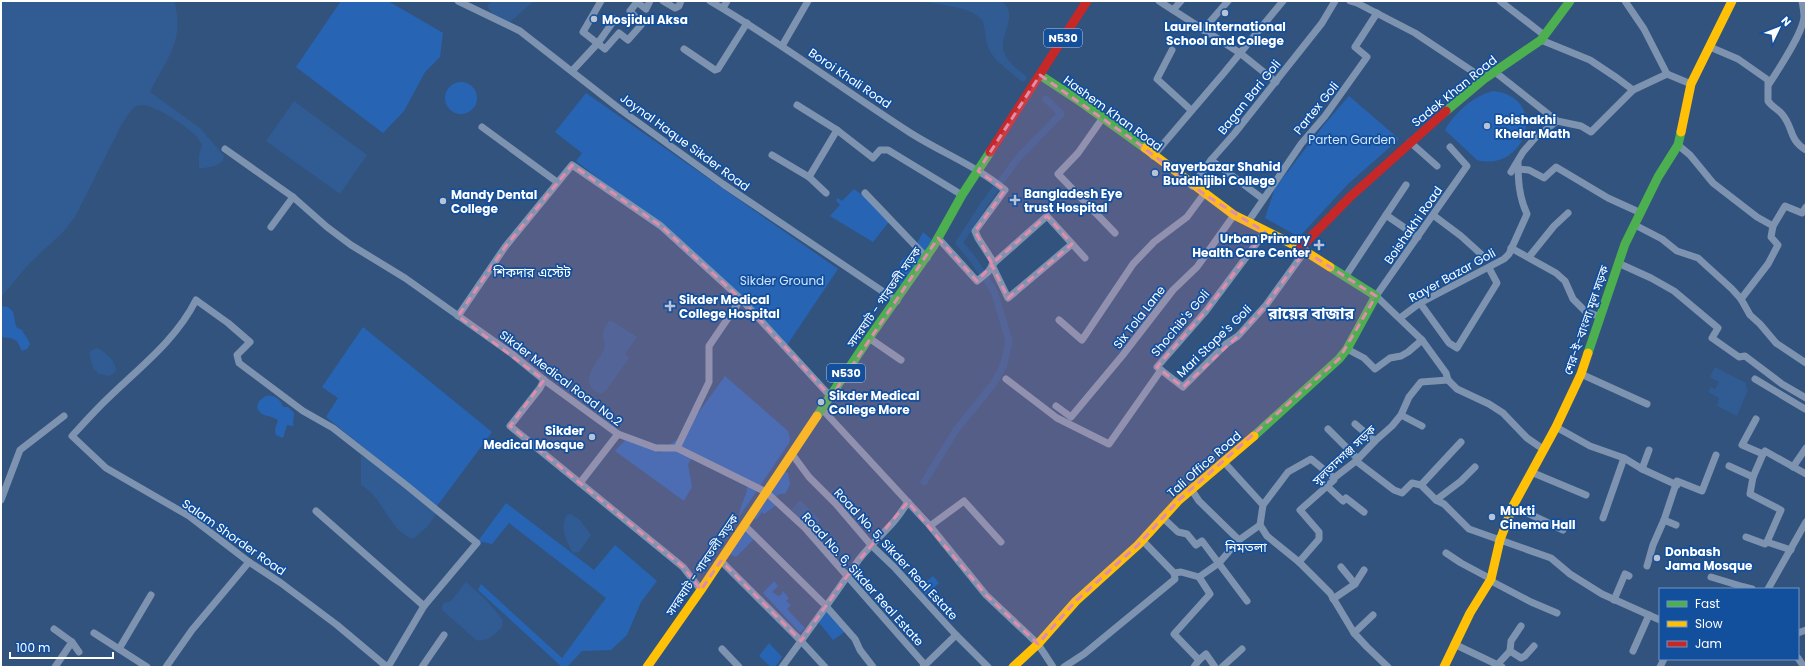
<svg xmlns="http://www.w3.org/2000/svg" width="1807" height="668" viewBox="0 0 1807 668" font-family="Poppins,'Noto Sans Bengali',sans-serif">
<style>
.green{fill:#2765b4}
.water{fill:#305b93}
.lines{fill:none;stroke-linecap:round;stroke-linejoin:round}
.canal{stroke:#305b93;stroke-width:7}
.street{stroke:#7d93af;stroke-width:7}
.fast{stroke:#4caf50;stroke-width:9}
.slow{stroke:#ffc107;stroke-width:9}
.jam{stroke:#c62828;stroke-width:9}
.marked{fill:#e08cad;fill-opacity:0.2;stroke:#e08cad;stroke-width:3;stroke-dasharray:8 5;stroke-linejoin:round}
.poi-dot{fill:#b7c3d2;stroke:#124f9d;stroke-width:1.5}
.labels{text-anchor:middle;dominant-baseline:central;stroke-width:3.5;stroke-linejoin:round;paint-order:stroke}
.shield{fill:#124f9d;stroke:#b8cae2;stroke-width:1}
.shield-label{font-size:11px;font-weight:bold;fill:#fff}
.poi-label{font-size:12px;font-weight:bold;fill:#fff;stroke:#124f9d;text-anchor:start}
.street-label{font-size:12px;fill:#fff;stroke:#124f9d}
.park-label{font-size:12px;fill:#d1e5fe;stroke:#124f9d}
.neighbourhood-label{font-size:13px;fill:#fff;stroke:#124f9d}
.district-label{font-size:16px;font-weight:bold;fill:#fff;stroke:#124f9d}
</style>
<rect width="100%" height="100%" fill="#32537e"/>
<g class="green">
<path d="M341,1H388L443,33L440,57L425,72L404,111L383,133L296,67Z"/>
<circle cx="461" cy="98" r="16"/>
<path d="M1493,91C1550,97 1526,173 1477,160L1445,130C1453,114 1475,95 1493,91Z"/>
<path d="M586,93L838,269L787,345L629,202L576,161L582,153L555,132Z"/>
<path d="M1349,96L1399,139L1348,184L1299,237L1265,218L1275,188L1323,126Z"/>
<path d="M854,189L892,218L873,242L830,216L840,205L836,200L838,198L842,201Z"/>
<path d="M923,232L933,241L901,291L899,272L900,262L913,251Z"/>
<path d="M1,306L8,307L13,312L16,327L22,330C24,335 28,338 30,344L27,349L22,351L17,341L11,338L1,337Z"/>
<path d="M363,327L492,432L437,506L326,417L338,398L322,387Z"/>
<path d="M725,376L788,431L790,438L789,443L739,517C740,503 748,496 747,483L695,455L688,464L692,487L684,501L615,451L626,439L660,453L665,447L680,438Z"/>
<path d="M266,396C275,395 280,399 283,407H288L294,413L293,423L294,426L287,425L283,438L276,435L275,430L278,420C269,414 261,418 257,407L259,401Z"/>
<path d="M781,471L788,473L790,484L786,493L777,495L775,506L764,514L762,512L757,519H749Z"/>
<path d="M506,503L594,570L615,545L657,581L641,602L627,635L611,650L582,651L567,667H562L478,590L481,584L562,658L606,598L509,523L492,544L478,541Z"/>
<path d="M746,530L756,537L736,557L729,554Z"/>
<path d="M933,576L939,583L926,595L919,588Z"/>
<path d="M774,581L778,586L772,592L778,596L781,595L783,591L789,598L786,601L791,605L787,609L805,628L800,633L763,593Z"/>
<path d="M827,609L846,631L833,640L817,620Z"/>
<path d="M769,643L782,657L775,667H771L759,656Z"/>
</g>
<g class="water">
<path d="M1,1H174C186,40 166,59 150,92L200,128L224,156L223,161C216,167 209,168 199,168V155L202,145C200,142 198,137 195,135C186,126 153,103 140,105C132,106 127,117 123,122L75,217L63,232L28,265L1,297Z"/>
<path d="M492,1H534L510,22C499,21 493,16 487,6Z"/>
<path d="M922,1H1001C1017,12 1005,28 1003,43C1002,60 1014,61 1015,71C1000,68 988,53 986,39C984,32 986,24 980,18C969,6 937,5 922,1Z"/>
<path d="M294,101L367,155L340,194L266,141Z"/>
<path d="M610,320L637,337L625,354L629,358L607,389L601,394C575,383 598,364 605,347C603,333 601,331 610,320Z"/>
<path d="M97,348C106,352 116,361 116,371L110,376L98,374L93,368L89,354L92,350Z"/>
<path d="M1715,367L1746,383V388L1748,390L1737,416L1717,406L1719,398L1708,392L1710,387L1715,389L1719,382L1710,377Z"/>
<path d="M361,456L370,460L437,513L427,527L413,539C388,530 384,498 361,485Z"/>
<path d="M800,500L820,520L811,530L791,510Z"/>
<path d="M571,514L580,520L591,535L579,552L573,553C567,543 559,527 567,515Z"/>
<path d="M466,582L486,600L503,620L502,627C495,634 487,643 476,640L442,610V606L444,603L451,601Z"/>
</g>
<g class="lines">
<g class="canal">
<path d="M1007,65L1023,78"/>
<path d="M924,482L956,430L994,383L1004,364L1009,341L994,291L972,258L959,243L985,203L1018,158L1061,114L1046,99"/>
</g>
<g class="street">
<path d="M458,1L520,31L621,110L723,184L897,301"/>
<path d="M601,1L583,32L605,49L619,33L628,40L642,24L630,11L637,2L646,9L650,1"/>
<path d="M663,1L675,8L679,6L681,1"/>
<path d="M710,1C779,41 842,89 909,132C940,152 977,166 1005,190L975,231L978,238L994,263"/>
<path d="M1159,1L1240,53L1276,82"/>
<path d="M1350,1L1357,3L1415,33L1484,79"/>
<path d="M1500,1L1544,35"/>
<path d="M1625,1L1644,29L1667,74L1691,84"/>
<path d="M723,8L727,1"/>
<path d="M1173,10L1181,1"/>
<path d="M1203,30L1228,1"/>
<path d="M1541,40L1590,60L1617,78L1633,90L1667,74"/>
<path d="M782,46L808,1"/>
<path d="M1710,47L1738,59L1768,80V101C1772,107 1778,109 1782,114C1794,128 1788,139 1806,150"/>
<path d="M684,49L715,70L718,69L747,23"/>
<path d="M1172,50L1157,79L1191,110"/>
<path d="M572,71L598,43L615,19"/>
<path d="M1495,72L1557,121L1535,138L1523,152L1511,172"/>
<path d="M1769,84C1778,70 1803,33 1804,17C1804,12 1803,6 1802,1"/>
<path d="M797,105L837,130L873,158L880,150H888L962,195"/>
<path d="M1102,119L1078,153L1058,174L1115,233"/>
<path d="M1557,121L1581,126L1591,132L1633,90"/>
<path d="M482,127L557,182"/>
<path d="M1410,142L1437,166"/>
<path d="M1678,145L1690,155L1713,183L1757,217L1773,226L1785,206L1802,213L1806,207"/>
<path d="M1450,147L1467,166L1376,296L1422,340L1446,373L1448,380L1457,389L1489,404L1503,413L1527,438L1543,449"/>
<path d="M225,149L293,197L327,227L351,245L405,278L512,354L544,380L618,434L656,448H677L766,492L805,528L925,665"/>
<path d="M772,155L809,177L826,193"/>
<path d="M1153,156L1223,74L1283,1"/>
<path d="M1211,160L1263,199"/>
<path d="M1518,169L1529,170L1544,178L1556,167L1608,198L1641,213"/>
<path d="M809,177L837,130"/>
<path d="M1192,186L1211,160L1234,134L1322,23L1335,1"/>
<path d="M865,193L927,258"/>
<path d="M1386,215L1406,185"/>
<path d="M1433,215L1461,236L1481,254"/>
<path d="M1248,222L1301,144L1325,116L1367,57L1355,47L1377,13"/>
<path d="M1635,225L1662,239L1677,251L1698,258L1732,289L1741,299L1750,315L1760,324L1776,343L1806,363"/>
<path d="M271,227L293,197"/>
<path d="M938,238L977,281L988,272L994,263L1047,216L1085,258"/>
<path d="M1511,248L1556,273L1565,281L1573,299L1585,311L1600,317"/>
<path d="M1529,257L1554,226L1568,213"/>
<path d="M1618,263L1651,278L1674,291L1718,328L1712,338L1739,357L1745,356L1782,384L1806,398"/>
<path d="M992,265L1008,298L1072,244"/>
<path d="M1345,277L1386,215L1418,237"/>
<path d="M1741,299L1768,264L1778,245L1771,237L1773,226"/>
<path d="M1420,303L1449,343L1457,348L1497,283L1489,268"/>
<path d="M458,316L505,247L572,165L661,226L741,299L831,397"/>
<path d="M1400,318L1420,303L1504,259L1509,254L1527,214C1519,197 1518,180 1518,162"/>
<path d="M1059,320L1082,340L1133,264L1154,242L1187,217L1204,194"/>
<path d="M869,338L901,360"/>
<path d="M1347,349L1364,358L1375,369L1390,358L1401,356L1408,352L1422,340"/>
<path d="M1161,370L1183,387L1226,344L1238,336L1266,305L1305,251"/>
<path d="M1581,374L1647,404"/>
<path d="M1006,379L1057,418L1109,444L1161,370L1157,367L1206,311L1265,232"/>
<path d="M1755,379L1805,409"/>
<path d="M544,380L540,388L510,426L580,483L618,434"/>
<path d="M1056,406L1071,417L1122,356L1173,290L1197,267L1234,215"/>
<path d="M822,409L930,526L986,595L1038,644L1053,667"/>
<path d="M1401,415L1422,426"/>
<path d="M1756,419L1742,445L1763,454"/>
<path d="M1355,424L1375,441"/>
<path d="M1556,427L1590,446L1624,458L1642,469L1677,485"/>
<path d="M1328,429L1358,459"/>
<path d="M677,448L709,382V346L741,299"/>
<path d="M792,454L809,477L836,504L871,545L894,567L956,635L988,667"/>
<path d="M1223,461L1263,505L1260,525L1267,536L1299,562L1330,593L1354,633L1367,647L1388,667"/>
<path d="M1356,461L1394,490L1402,493L1412,483L1421,485L1436,500L1444,504L1469,529L1551,558L1570,574L1602,594L1660,620"/>
<path d="M1729,466L1753,477"/>
<path d="M1793,467L1806,448"/>
<path d="M1642,469L1649,450"/>
<path d="M1531,472L1586,495"/>
<path d="M580,483L683,567L701,590"/>
<path d="M1421,485L1461,442"/>
<path d="M1328,487L1343,501L1346,498L1364,512"/>
<path d="M1191,489L1199,501L1239,540"/>
<path d="M1,500L20,450L64,416"/>
<path d="M1436,500L1461,481L1475,467"/>
<path d="M1263,505L1288,472L1311,459L1334,478"/>
<path d="M1513,506L1563,530"/>
<path d="M316,511L424,606"/>
<path d="M1162,517L1178,532L1187,534L1196,545L1202,541L1247,601"/>
<path d="M1603,518L1624,458"/>
<path d="M1664,520L1676,525"/>
<path d="M744,525L825,605L855,639L860,650L873,667"/>
<path d="M930,526L964,501L1001,542"/>
<path d="M1746,537L1765,544L1767,542L1791,550"/>
<path d="M1142,540L1174,573L1181,572L1199,577L1210,594L1174,634L1199,660L1206,654L1215,667"/>
<path d="M1767,542L1781,510L1750,494L1753,477L1763,454L1765,451L1806,474"/>
<path d="M1446,553L1461,563L1491,579L1493,582L1531,602L1557,613"/>
<path d="M721,561L801,641L825,667"/>
<path d="M1299,562L1319,539V532L1300,510L1334,480V478L1356,461L1375,441L1392,426L1401,415L1409,397L1421,382L1448,380"/>
<path d="M1647,566L1653,545L1664,520L1677,481L1702,491L1716,455"/>
<path d="M1341,567L1355,584"/>
<path d="M1199,577L1219,563L1239,540L1260,525"/>
<path d="M1711,577L1744,587V589"/>
<path d="M1744,587L1752,589"/>
<path d="M1768,589L1806,522"/>
<path d="M1333,599L1355,584L1364,570"/>
<path d="M1614,600L1625,574L1629,576"/>
<path d="M54,629L72,642L55,667"/>
<path d="M94,633L147,667"/>
<path d="M1354,633L1373,615"/>
<path d="M1798,633L1806,630"/>
<path d="M72,642L79,652"/>
<path d="M1454,644L1502,667"/>
<path d="M119,649L151,595"/>
<path d="M722,649L739,667"/>
<path d="M1510,651L1511,641L1521,626"/>
<path d="M1633,651L1649,615"/>
<path d="M1798,658L1804,667"/>
<path d="M1498,664L1510,651L1521,658L1525,656L1534,646"/>
<path d="M166,667L192,630L249,562"/>
<path d="M387,667L337,625L281,583L249,562L189,516L106,468L72,436C82,425 92,414 103,403C136,370 175,342 196,300L228,323L250,342L237,355L239,363L303,411L333,428L406,485L477,543L424,606L388,667"/>
<path d="M422,667L444,635"/>
<path d="M782,667C807,633 832,599 855,565C866,548 883,535 896,519C900,514 904,508 908,502"/>
<path d="M923,667L956,635"/>
<path d="M1064,667L1084,654L1169,584L1175,579L1174,573"/>
<path d="M1194,667L1199,660"/>
<path d="M1222,667L1242,649"/>
<path d="M1660,667L1664,659"/>
</g>
<g class="fast">
<path d="M1040,75L1081,102L1145,148"/>
<path d="M1446,111L1484,79L1541,40L1570,1"/>
<path d="M1588,353L1625,244L1658,177L1678,145L1681,132"/>
<path d="M817,416L869,338L933,247L962,195L990,152"/>
<path d="M1254,436L1339,359L1347,349L1376,296L1330,267"/>
</g>
<g class="slow">
<path d="M1681,132L1691,84L1732,1"/>
<path d="M1145,148L1234,215L1300,248L1330,267"/>
<path d="M647,667L701,590L817,416"/>
<path d="M1013,667L1038,644L1076,601L1138,545L1179,500L1254,436"/>
<path d="M1444,667L1470,613L1491,579L1500,540L1513,506L1556,427L1581,374L1588,353"/>
</g>
<g class="jam">
<path d="M990,152L1087,1"/>
<path d="M1300,248L1350,197L1446,111"/>
</g>
</g>
<path class="marked" d="M1040,75L1139,144L1204,194L1265,232L1206,311L1157,367L1183,387L1238,336L1266,305L1305,251L1376,296L1339,359L1179,500L1138,545L1076,601L1038,644L986,595L908,502L855,565L801,641L721,561L701,590L683,567L510,426L544,380L458,316L505,247L572,165L661,226L741,299L831,397L938,238L977,281L992,265L1008,298L1072,244L1047,216L992,264L975,231L1005,190L978,171Z"/>
<g class="poi-dot">
<circle cx="1225" cy="13" r="4"/>
<circle cx="594" cy="19" r="4"/>
<circle cx="1487" cy="126" r="4"/>
<circle cx="1155" cy="173" r="4"/>
<path d="M1013 194h4v4h4v4h-4v4h-4v-4h-4v-4h4z"/>
<circle cx="443" cy="201" r="4"/>
<path d="M1317 239h4v4h4v4h-4v4h-4v-4h-4v-4h4z"/>
<path d="M668 300h4v4h4v4h-4v4h-4v-4h-4v-4h4z"/>
<circle cx="821" cy="402" r="4"/>
<circle cx="592" cy="437" r="4"/>
<circle cx="1492" cy="517" r="4"/>
<circle cx="1657" cy="558" r="4"/>
</g>
<g class="labels">
<g class="shield">
<rect x="1044" y="29" width="38" height="18" rx="3"/>
<rect x="827" y="364" width="38" height="18" rx="3"/>
</g>
<g class="shield-label">
<text x="1063" y="38">N530</text>
<text x="846" y="373">N530</text>
</g>
<g class="poi-label">
<text x="602" y="19">Mosjidul Aksa</text>
<text x="1225" y="26" text-anchor="middle">Laurel International<tspan x="1225" dy="14">School and College</tspan></text>
<text x="1495" y="119">Boishakhi<tspan x="1495" dy="14">Khelar Math</tspan></text>
<text x="1163" y="166">Rayerbazar Shahid<tspan x="1163" dy="14">Buddhijibi College</tspan></text>
<text x="1024" y="193">Bangladesh Eye<tspan x="1024" dy="14">trust Hospital</tspan></text>
<text x="451" y="194">Mandy Dental<tspan x="451" dy="14">College</tspan></text>
<text x="1310" y="238" text-anchor="end">Urban Primary<tspan x="1310" dy="14">Health Care Center</tspan></text>
<text x="679" y="299">Sikder Medical<tspan x="679" dy="14">College Hospital</tspan></text>
<text x="829" y="395">Sikder Medical<tspan x="829" dy="14">College More</tspan></text>
<text x="584" y="430" text-anchor="end">Sikder<tspan x="584" dy="14">Medical Mosque</tspan></text>
<text x="1500" y="510">Mukti<tspan x="1500" dy="14">Cinema Hall</tspan></text>
<text x="1665" y="551">Donbash<tspan x="1665" dy="14">Jama Mosque</tspan></text>
</g>
<g class="street-label">
<text transform="translate(850 78) rotate(34)">Boroi Khali Road</text>
<text transform="translate(1454 91) rotate(-39)">Sadek Khan Road</text>
<text transform="translate(1249 97) rotate(-51)">Bagan Bari Goli</text>
<text transform="translate(1316 108) rotate(-51)">Partex Goli</text>
<text transform="translate(1113 113) rotate(36)">Hashem Khan Road</text>
<text transform="translate(685 142) rotate(36)">Joynal Haque Sikder Road</text>
<text transform="translate(1413 225) rotate(-55)">Boishakhi Road</text>
<text transform="translate(1452 275) rotate(-29)">Rayer Bazar Goli</text>
<text transform="translate(884 297) rotate(-55)">সদরঘাট - গাবতলী সড়ক</text>
<text transform="translate(1139 317) rotate(-52)">Six Tola Lane</text>
<text transform="translate(1586 320) rotate(-71)">শের-ই-বাংলা মূল সড়ক</text>
<text transform="translate(1180 323) rotate(-50)">Shochib's Goli</text>
<text transform="translate(1214 341) rotate(-44)">Mari Stope's Goli</text>
<text transform="translate(561 378) rotate(37)">Sikder Medical Road No.2</text>
<text transform="translate(1344 455) rotate(-43)">সুলতানগঞ্জ সড়ক</text>
<text transform="translate(1204 464) rotate(-41)">Tali Office Road</text>
<text transform="translate(234 537) rotate(35)">Salam Shorder Road</text>
<text transform="translate(896 554) rotate(47)">Road No. 5, Sikder Real Estate</text>
<text transform="translate(702 565) rotate(-56)">সদরঘাট - গাবতলী সড়ক</text>
<text transform="translate(863 579) rotate(48)">Road No. 6, Sikder Real Estate</text>
</g>
<g class="park-label">
<text x="1352" y="139">Parten Garden</text>
<text x="782" y="280">Sikder Ground</text>
</g>
<g class="neighbourhood-label">
<text x="532" y="272">শিকদার এস্টেট</text>
<text x="1246" y="547">নিমতলা</text>
</g>
<g class="district-label">
<text x="1311" y="313">রায়ের বাজার</text>
</g>
</g>
<rect width="1807" height="668" fill="none" stroke="#ffffff" stroke-width="4"/>
<rect x="1659" y="588" width="140" height="72" fill="#124f9d" stroke="#7195c4"/>
<rect x="1667" y="601" width="20" height="6" fill="#4caf50" stroke="#7195c4"/>
<text x="1695" y="608" font-size="12" fill="#ffffff">Fast</text>
<rect x="1667" y="621" width="20" height="6" fill="#ffc107" stroke="#7195c4"/>
<text x="1695" y="628" font-size="12" fill="#ffffff">Slow</text>
<rect x="1667" y="641" width="20" height="6" fill="#c62828" stroke="#7195c4"/>
<text x="1695" y="648" font-size="12" fill="#ffffff">Jam</text>
<g transform="translate(1779 28) rotate(47)" stroke="#124f9d" stroke-width="3" paint-order="stroke">
<path d="M0-3L7 15L0 10L-7 15Z" fill="#ffffff"/>
<text y="-6" font-size="11" font-weight="bold" text-anchor="middle" fill="#ffffff">N</text>
</g>
<path d="M10 652v6h103v-6" fill="none" stroke="#ffffff" stroke-width="2"/>
<text x="16" y="652" font-size="12" fill="#ffffff" stroke="#124f9d" stroke-width="3" paint-order="stroke">100 m</text>
</svg>
